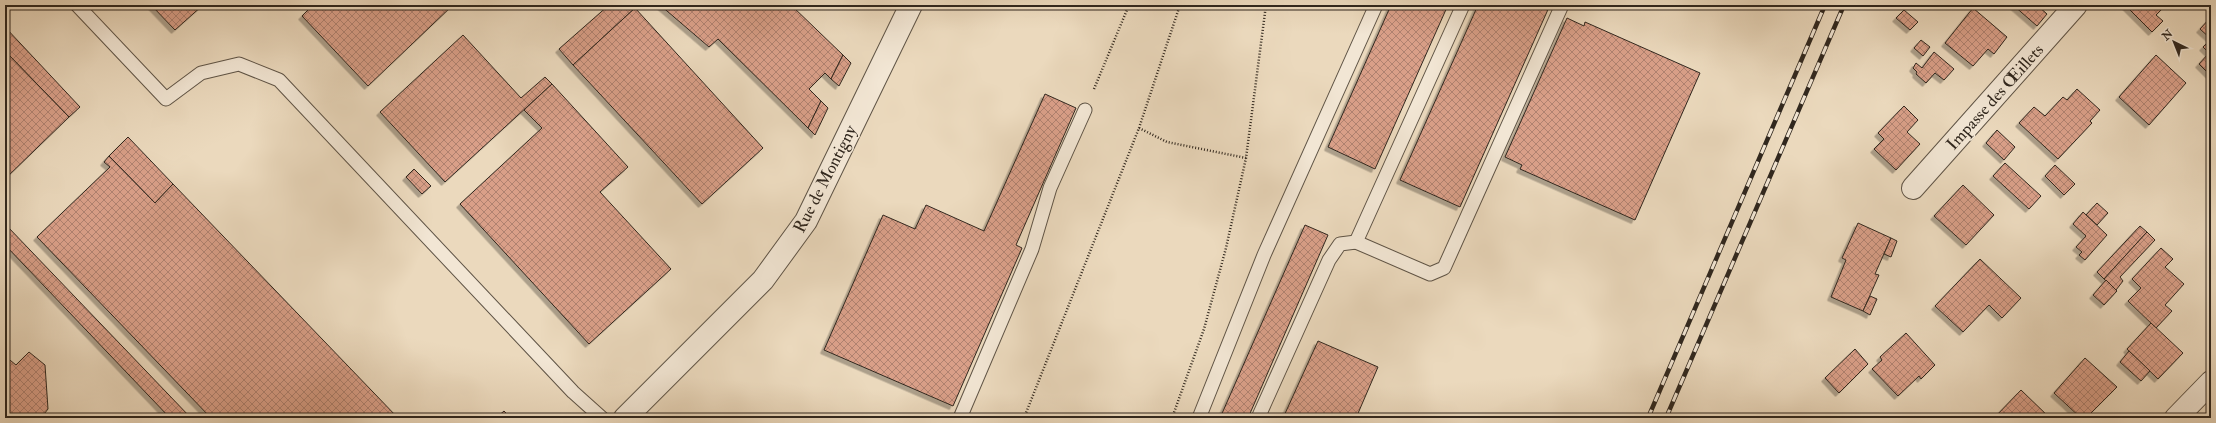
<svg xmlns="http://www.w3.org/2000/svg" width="2216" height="423" viewBox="0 0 2216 423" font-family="'IM FELL Double Pica',serif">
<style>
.building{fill:url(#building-cross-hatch);stroke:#30271e;filter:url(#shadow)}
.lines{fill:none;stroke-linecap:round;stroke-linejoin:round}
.service-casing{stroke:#5f5446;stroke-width:15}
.minor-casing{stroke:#5f5446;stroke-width:24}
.path{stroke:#30271e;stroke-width:2.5;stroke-dasharray:1 2;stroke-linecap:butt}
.service{stroke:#f2e6d4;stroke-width:13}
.minor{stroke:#f2e6d4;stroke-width:22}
.rail-casing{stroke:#30271e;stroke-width:4.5}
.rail{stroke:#f2e6d4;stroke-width:3;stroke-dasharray:9;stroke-linecap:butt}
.labels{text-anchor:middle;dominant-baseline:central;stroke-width:3;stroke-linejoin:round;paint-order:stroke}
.street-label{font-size:17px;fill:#30271e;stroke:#f2e6d4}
</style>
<defs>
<pattern id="building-cross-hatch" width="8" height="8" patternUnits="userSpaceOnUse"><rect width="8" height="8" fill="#d99f88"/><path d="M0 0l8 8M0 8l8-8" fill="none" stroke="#b0826f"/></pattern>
<filter id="shadow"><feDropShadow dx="-3.5" dy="3.5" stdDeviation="0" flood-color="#0004"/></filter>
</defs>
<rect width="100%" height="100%" fill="#ebd9bd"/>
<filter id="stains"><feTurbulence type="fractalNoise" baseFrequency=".005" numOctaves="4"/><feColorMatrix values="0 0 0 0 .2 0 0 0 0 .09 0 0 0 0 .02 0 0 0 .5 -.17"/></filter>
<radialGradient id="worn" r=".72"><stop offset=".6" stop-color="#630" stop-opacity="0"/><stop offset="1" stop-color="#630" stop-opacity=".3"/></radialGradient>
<g class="building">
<path d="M151,5H203L175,30Z"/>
<path d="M313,5H453L368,86L302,16Z"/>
<path d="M609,5H632L635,8L573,65L559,49Z"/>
<path d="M660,5H791L843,55L831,79L825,73L809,89L821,101L808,128L718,39L709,47Z"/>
<path d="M1391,5H1448L1375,169L1328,147Z"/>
<path d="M1478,5H1550L1460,207L1400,180Z"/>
<path d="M2013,5H2037L2047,14L2037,26Z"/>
<path d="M2125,5H2166L2156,15L2163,21L2152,32Z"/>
<path d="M635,8L763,148L702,204L573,65Z"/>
<path d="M1973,8L2007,37L1994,54L1988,49L1973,66L1945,43Z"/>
<path d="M1904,10L1918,22L1910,30L1896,18Z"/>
<path d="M2211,17V39L2200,29Z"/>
<path d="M1567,18L1584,26L1585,22L1700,73L1635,220L1520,169L1522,165L1505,157Z"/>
<path d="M5,27L80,107L69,117L5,51Z"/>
<path d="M463,35L521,98L545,77L552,84L445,182L380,112Z"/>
<path d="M2211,39V76L2199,64L2209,53L2203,47Z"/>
<path d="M1921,40L1930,47L1923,56L1914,48Z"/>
<path d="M5,51L69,117L5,179Z"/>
<path d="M1934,52L1954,69L1944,80L1935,73L1926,83L1916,74L1917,72L1913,68L1916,63L1922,68Z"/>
<path d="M843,55L851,63L839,86L831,79Z"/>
<path d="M2156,55L2186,83L2149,125L2119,97Z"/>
<path d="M552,84L628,167L600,192L671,269L589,344L460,204L542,128L524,110Z"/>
<path d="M2077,89L2100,110L2090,121L2092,123L2058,159L2019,123L2034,107L2045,116L2063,97L2067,100Z"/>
<path d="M1045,94L1076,108L1016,245L1022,248L953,406L824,350L883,215L915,229L926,205L984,231Z"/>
<path d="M821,101L828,108L815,135L808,128Z"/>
<path d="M1904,106L1918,120L1907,132L1920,144L1896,170L1874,149L1884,139L1878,133Z"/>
<path d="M1997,130L2015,147L2004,160L1986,143Z"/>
<path d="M128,137L173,184L155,203L109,156Z"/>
<path d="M109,156L155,203L173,184L398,418H211L37,237L110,167L104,162Z"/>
<path d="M2005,163L2041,196L2029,209L1993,176Z"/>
<path d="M2055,165L2075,184L2064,195L2045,176Z"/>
<path d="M414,169L431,186L422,194L406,177Z"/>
<path d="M1963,185L1994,215L1966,245L1934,216Z"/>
<path d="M2097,203L2108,213L2097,225L2086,215Z"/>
<path d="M2083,212L2107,235L2085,260L2079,255L2082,252L2076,247L2086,236L2073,224Z"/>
<path d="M1858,223L1891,238L1875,274L1879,275L1863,311L1831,297L1846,260L1842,258Z"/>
<path d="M1305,225L1328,235L1248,418H1220Z"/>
<path d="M7,226L191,418H170L5,245V229Z"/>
<path d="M2140,226L2147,232L2104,279L2097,272Z"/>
<path d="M2147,232L2155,240L2120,277L2123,281L2116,290L2104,279Z"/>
<path d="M1891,238L1897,241L1891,257L1884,254Z"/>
<path d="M2161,248L2173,259L2165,267L2184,284L2165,305L2172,311L2156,328L2128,301L2141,288L2132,279Z"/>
<path d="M1980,259L2021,298L2002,318L1989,305L1963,332L1935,306Z"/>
<path d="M2106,280L2117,291L2104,305L2093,295Z"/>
<path d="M1870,296L1877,299L1870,315L1863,311Z"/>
<path d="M2151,323L2183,353L2158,379L2127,349Z"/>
<path d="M1906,333L1935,365L1921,379L1919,376L1898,396L1872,369L1882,360L1880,357Z"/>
<path d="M1318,341L1378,367L1356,418H1283Z"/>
<path d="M1855,349L1868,364L1839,393L1825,378Z"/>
<path d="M2129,351L2150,371L2141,381L2120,362Z"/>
<path d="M29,352L45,365L48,409L41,418H5V356L16,365Z"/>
<path d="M2085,358L2117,387L2086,418H2081L2054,393Z"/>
<path d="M2021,390L2050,418H1994Z"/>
<path d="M504,411L511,418H496Z"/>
</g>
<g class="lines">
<g class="service-casing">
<g id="service">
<path d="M77,5L166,99L201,73L239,64L279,80L573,392L602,418"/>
<path d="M1356,242L1463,5"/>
<path d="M960,418L1032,249L1050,188L1085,110"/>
<path d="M1199,418L1264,255L1376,5"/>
<path d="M1258,418L1329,260L1340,244L1356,242L1430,274L1444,268L1562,5"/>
</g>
</g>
<g class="minor-casing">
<g id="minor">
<path d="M1913,188L2076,5"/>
<path d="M625,418L763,280L806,221L911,5"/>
<path d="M2176,418L2211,382"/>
</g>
</g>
<g class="path">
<path d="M1094,89L1129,5"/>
<path d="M1139,128L1180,5"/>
<path d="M1024,418L1139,128L1167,142L1246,158"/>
<path d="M1172,418L1204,329L1226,248L1246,158L1266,5"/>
</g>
<use href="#service" class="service"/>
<use href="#minor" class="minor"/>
<g class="rail-casing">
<g id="rail">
<path d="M1648,418L1825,5"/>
<path d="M1666,418L1844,5"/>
</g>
</g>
<use href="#rail" class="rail"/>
</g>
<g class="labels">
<g class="street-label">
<text transform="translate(1995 97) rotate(-48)">Impasse des Œillets</text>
<text transform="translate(825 179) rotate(-63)">Rue de Montigny</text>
</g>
</g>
<rect width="2216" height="423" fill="none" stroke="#ebd9bd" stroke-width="20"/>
<rect x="6" y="6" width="2204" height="411" fill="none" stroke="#30271e" stroke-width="2"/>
<rect x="10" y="10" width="2196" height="403" fill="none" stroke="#30271e"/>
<g transform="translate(2174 42) rotate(317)" stroke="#f2e6d4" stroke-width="3" paint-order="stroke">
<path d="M0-3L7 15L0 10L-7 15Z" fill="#30271e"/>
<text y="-6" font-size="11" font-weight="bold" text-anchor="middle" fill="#30271e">N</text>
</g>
<rect width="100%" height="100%" filter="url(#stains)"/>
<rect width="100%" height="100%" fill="url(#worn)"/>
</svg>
